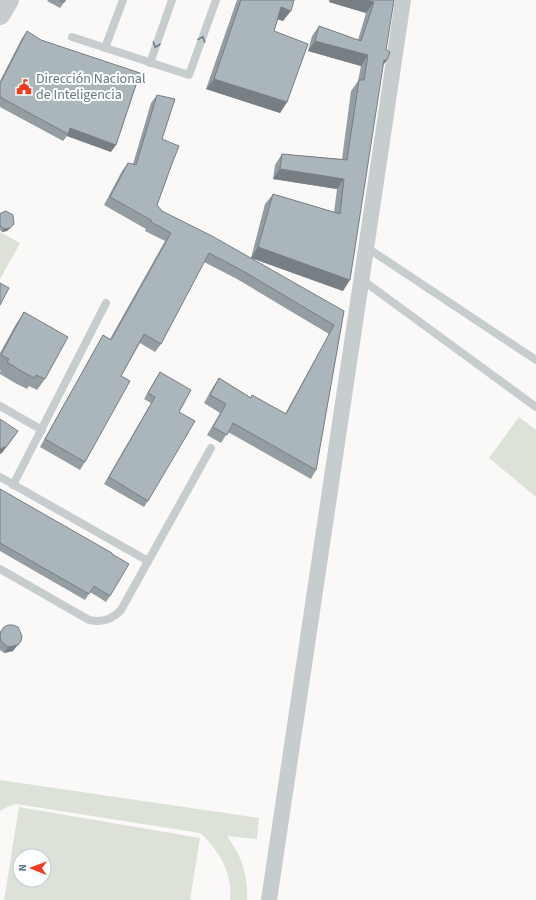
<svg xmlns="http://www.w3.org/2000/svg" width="536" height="900" viewBox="0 0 536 900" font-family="'Source Sans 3',sans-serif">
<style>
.pitch{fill:#dce2d8;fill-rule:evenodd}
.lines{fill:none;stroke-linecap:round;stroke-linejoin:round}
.service{stroke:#c7cccf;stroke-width:8}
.minor{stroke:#c7cccf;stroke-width:16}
.tertiary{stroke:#c7cccf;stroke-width:20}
.wall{fill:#939da2}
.shaded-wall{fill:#787f84}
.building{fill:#abb6bc;stroke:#787f84}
.oneway{stroke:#677d89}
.labels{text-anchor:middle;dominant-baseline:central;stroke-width:4;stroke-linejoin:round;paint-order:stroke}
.poi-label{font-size:14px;fill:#627985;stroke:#fff;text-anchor:start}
</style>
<rect width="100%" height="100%" fill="#faf9f7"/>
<g class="pitch">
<path d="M0,232L20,243L0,279Z"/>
<path d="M519,417L536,430V497L489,458Z"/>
<path d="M0,780L259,818L257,839L227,836C242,857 248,874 247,900H230C233,873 219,850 200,833L16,804L7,807L0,811Z"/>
<path d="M19,807L200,838L190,900H4ZM20,856H44V880H20Z"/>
</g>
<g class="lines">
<g class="service">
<path d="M72,37L189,75L216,0"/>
<path d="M105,48L123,0"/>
<path d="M150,63L172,0"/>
<path d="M366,247L536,360"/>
<path d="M361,279L536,407"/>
<path d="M0,406L42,430"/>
<path d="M0,477L148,561"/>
<path d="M13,485L106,303"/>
<path d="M0,569L89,620C102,623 112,620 121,610L211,448"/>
</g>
<path class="minor" d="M269,900L403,0"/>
<path class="tertiary" d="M0,15L9,0"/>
</g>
<g class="wall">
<path d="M48,0H66L60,8L47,1Z"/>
<path d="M237,0H294L283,21L278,19L274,31L287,102L280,113L206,89Z"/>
<path d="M329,0H394L383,65L343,291L251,258L265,204L273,194L334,212L337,189L273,179L275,165L282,154L342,159L351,91L358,81L361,66L308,51L312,36L319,26L358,40L366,13L329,2Z"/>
<path d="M27,31L111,152L67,136L63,141L0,107V81L22,38Z"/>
<path d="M157,95L162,139L173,161L157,205L162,211L344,311L316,470L311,479L228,432L221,443L207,435L220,413L204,403L213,387L219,378L251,398L252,395L285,414L329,334L237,279L204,262L161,344L155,352L140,343L121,376L85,462L80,470L40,447L98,344L103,335L110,339L165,241L145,231L146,229L104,205L122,171L128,163L133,164L151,103Z"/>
<path d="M0,214L12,227L7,231L2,232L0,230Z"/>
<path d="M24,312L45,379L37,390L29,386L27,389L15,383L0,374V372L1,371L0,370V353L16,324Z"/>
<path d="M160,372L179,412L148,501L144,507L104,484L151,403L144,399L156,378Z"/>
<path d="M0,489L112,554L110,596L106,602L90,592L85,600L0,551Z"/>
<path d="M4,627L13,651L4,653L0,650V632Z"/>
</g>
<g class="shaded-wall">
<path d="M330,0H365L374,2L366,13L329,2Z"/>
<path d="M281,7L291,11L283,21L274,18Z"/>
<path d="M315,41L368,55L361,66L308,51Z"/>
<path d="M384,60H387L379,71Z"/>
<path d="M214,79L287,102L280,113L206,89Z"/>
<path d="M70,128L116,145L111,152L67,136Z"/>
<path d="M280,169L344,179L337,189L273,179Z"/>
<path d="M14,224L7,231L2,232L4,229Z"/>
<path d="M258,247L350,280L343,291L251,258Z"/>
<path d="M18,431L2,453L0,454V449Z"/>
<path d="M21,641L13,651L4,653L8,647Z"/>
</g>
<g class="building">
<path d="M60,0H66L64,2Z"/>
<path d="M241,0H294L291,11L281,7L274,31L308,44L287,102L214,79Z"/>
<path d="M365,0H394L386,50L390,52L387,60H384L350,280L258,247L273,194L340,214L344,179L280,169L282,154L347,160L359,80H364L368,55L315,41L319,26L361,41L374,2Z"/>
<path d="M27,31L41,40L140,73L116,145L70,128L68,134L0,97V84Z"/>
<path d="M157,95L175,99L162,139L179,146L173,161L157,205L162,211L212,236L344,311L316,470L233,423L227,435L213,427L226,404L210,395L219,378L251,398L252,395L286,414L334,325L243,271L209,253L161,344L144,334L121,376L130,381L85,462L45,439L103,335L111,340L171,233L151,222V220L110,197L128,163L136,165Z"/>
<path d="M6,211L13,215L14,224L10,228L4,229L0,225V214L1,213Z"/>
<path d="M0,283L9,288L0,305Z"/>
<path d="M24,312L68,337L45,379L36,375L35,378L23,372L7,362L9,359L1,355Z"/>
<path d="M160,372L191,390L179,412L195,421L148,501L109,477L155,397L148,393Z"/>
<path d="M0,419L18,431L7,446L0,449Z"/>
<path d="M0,489L112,553V554L129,564L110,596L94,586L89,594L0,543Z"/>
<path d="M8,625H13L18,627L22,636L21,641L18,645L8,647L1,641L0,637L1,631L4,627Z"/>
</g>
<defs><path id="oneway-chevron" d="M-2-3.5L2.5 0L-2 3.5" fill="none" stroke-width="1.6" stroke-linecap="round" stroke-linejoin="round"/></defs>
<g class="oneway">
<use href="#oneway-chevron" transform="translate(202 39) rotate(-70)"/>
<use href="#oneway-chevron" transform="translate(156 45) rotate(109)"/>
</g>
<defs>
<g id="civic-bare" transform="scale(1.2)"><path d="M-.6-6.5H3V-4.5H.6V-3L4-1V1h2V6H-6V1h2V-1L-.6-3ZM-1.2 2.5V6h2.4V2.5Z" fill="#f13b20" stroke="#fff" stroke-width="2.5" paint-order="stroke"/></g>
</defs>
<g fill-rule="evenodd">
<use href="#civic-bare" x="24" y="87"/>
</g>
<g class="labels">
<g class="poi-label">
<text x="36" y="79">Dirección Nacional<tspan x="36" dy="16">de Inteligencia</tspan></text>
</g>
</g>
<g transform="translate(32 868) rotate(271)"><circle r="19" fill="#ffffff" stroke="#c0c9ce"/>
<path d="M0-3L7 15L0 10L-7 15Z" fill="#f13b20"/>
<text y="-6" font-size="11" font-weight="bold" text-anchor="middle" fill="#627985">N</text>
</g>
</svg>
